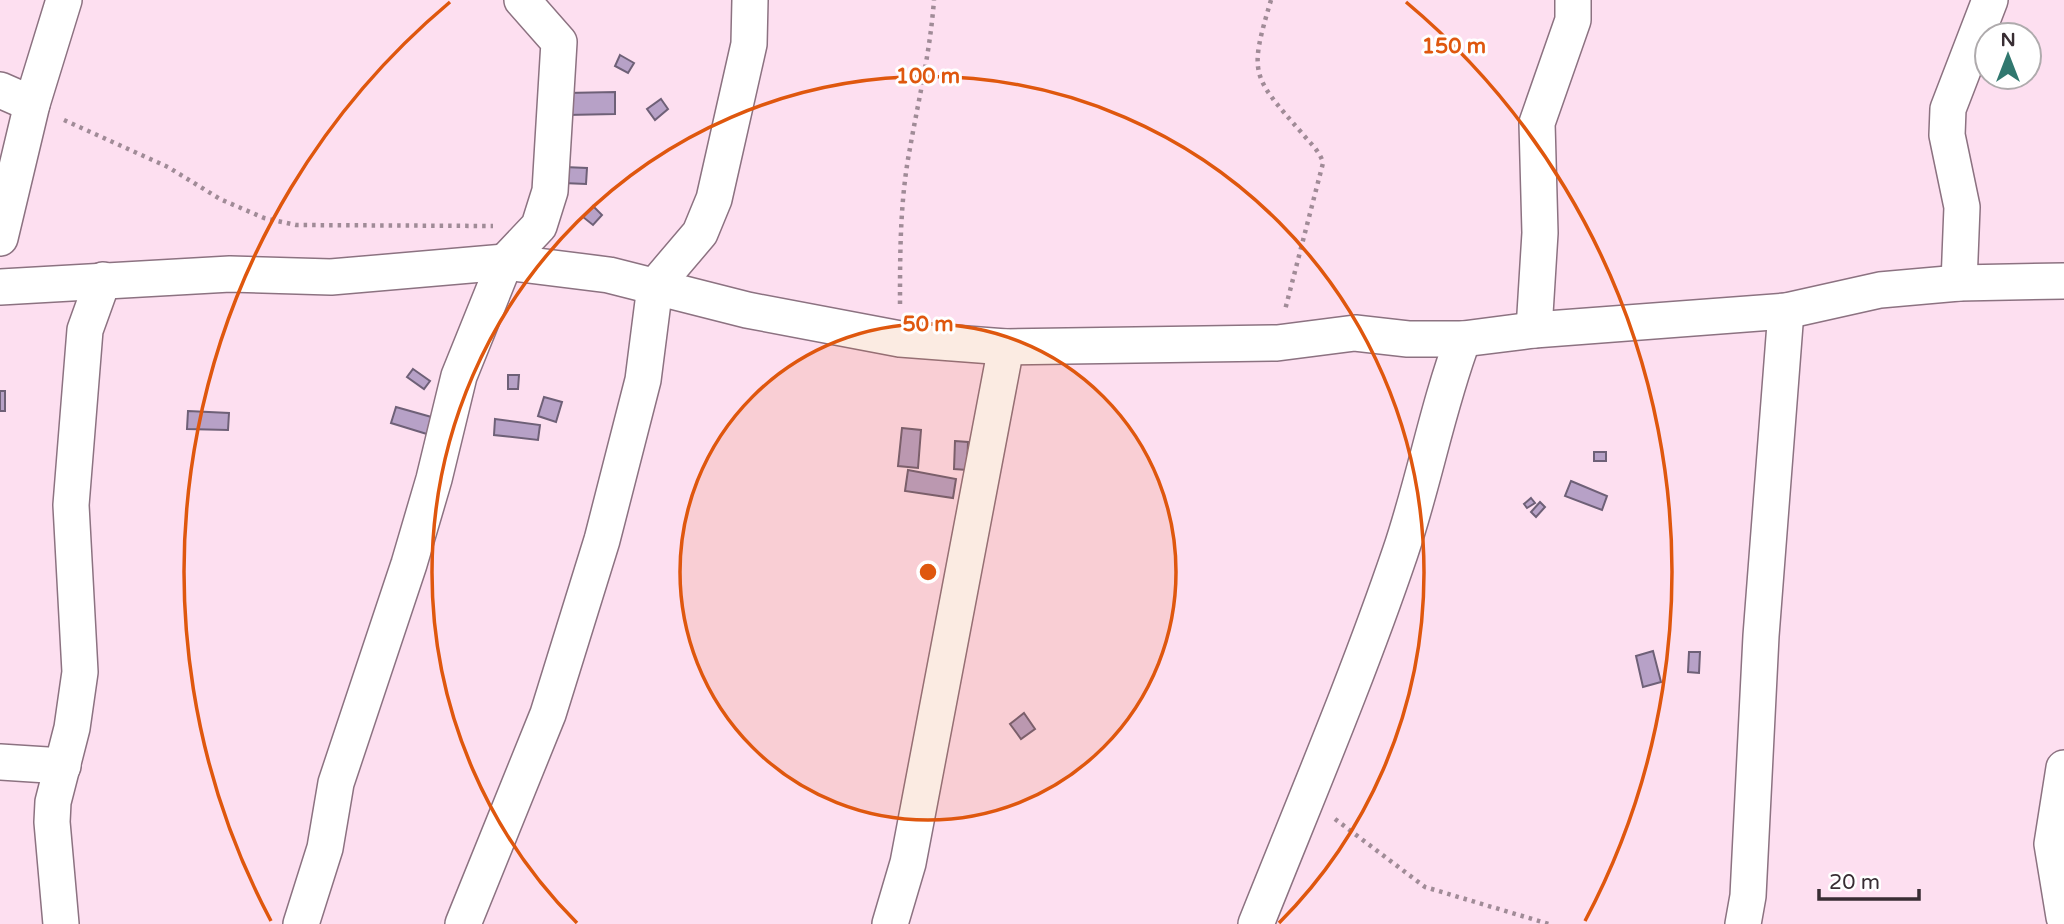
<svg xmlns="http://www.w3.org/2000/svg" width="2064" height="924" viewBox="0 0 2064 924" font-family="'Varela Round',sans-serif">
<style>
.building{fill:#b7a1c7;stroke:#6e6077;stroke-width:2}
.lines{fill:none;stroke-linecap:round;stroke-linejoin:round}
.minor-casing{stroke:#8c7281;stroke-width:38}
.path{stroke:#a08b97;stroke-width:4.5;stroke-dasharray:3.5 5;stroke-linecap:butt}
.minor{stroke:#fff;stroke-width:35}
.ring{fill:none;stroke:#df570e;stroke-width:3.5}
.centre{fill:#df570e;stroke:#fff;stroke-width:3.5}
.ring-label{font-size:21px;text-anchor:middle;font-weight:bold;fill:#df570e;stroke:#fff;stroke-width:6;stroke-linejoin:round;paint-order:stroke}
</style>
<rect width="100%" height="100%" fill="#fddff0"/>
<g class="building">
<path d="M620,55L634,63L628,73L615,66Z"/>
<path d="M615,92V114L567,115L566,93Z"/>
<path d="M661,99L668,109L655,120L647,109Z"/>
<path d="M564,167L587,168L586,184L563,183Z"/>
<path d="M593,206L602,215L593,225L583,217Z"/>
<path d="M413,369L430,381L424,389L407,377Z"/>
<path d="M508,375H519L518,389H508Z"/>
<rect x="0" y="391" width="5" height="20"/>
<path d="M544,397L562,402L556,422L538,416Z"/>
<path d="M396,407L435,418L430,435L391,423Z"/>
<path d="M188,411L229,413L228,430L187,429Z"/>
<path d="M495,419L540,425L538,440L494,435Z"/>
<path d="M902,428L921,430L918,468L898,466Z"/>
<path d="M955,441L968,442L967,470L954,469Z"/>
<rect x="1594" y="452" width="12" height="9"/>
<path d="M908,470L956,479L953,498L905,491Z"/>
<path d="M1571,481L1607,496L1602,510L1565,496Z"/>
<path d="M1531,498L1535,503L1527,508L1524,504Z"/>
<path d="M1540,502L1545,507L1536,517L1531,512Z"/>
<path d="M1653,651L1661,682L1643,687L1636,656Z"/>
<path d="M1689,652H1700L1699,673L1688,672Z"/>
<path d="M1024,713L1035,729L1021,739L1010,724Z"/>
</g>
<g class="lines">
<g class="minor-casing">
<g id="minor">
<path d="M0,90L32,104"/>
<path d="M0,238L32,104L64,0"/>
<path d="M1959,283L1962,207L1947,135L1948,109L1990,0"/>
<path d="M0,287L230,274L331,277L505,262L609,275L747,310L900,339L1006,347L1277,343L1355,333L1408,339H1463L1534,330L1786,311L1880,290L1959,283L2064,281"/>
<path d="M1534,330L1540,233L1537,123L1573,20V0"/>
<path d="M0,762L63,766"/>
<path d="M2064,768L2052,844L2064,917"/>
<path d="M61,924L52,822L53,802L72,728L80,672L71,505L85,330L103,280"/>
<path d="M301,924L325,848L336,783L409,564L434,479L459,376L505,262L539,226L550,191L559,42L522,0"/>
<path d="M463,924L548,714L602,540L643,380L655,286L700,233L714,199L749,44L750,0"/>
<path d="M890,924L908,863L1006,347"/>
<path d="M1256,924C1305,801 1357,679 1400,553C1424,483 1437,408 1463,339"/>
<path d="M1743,924L1748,896L1761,636L1786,311"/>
</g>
</g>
<g class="path">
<path d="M1271,0C1249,74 1251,75 1301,132C1309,142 1320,151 1323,163L1285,310"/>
<path d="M64,120L168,167L220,199L264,218L296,225L493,226"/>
<path d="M900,304C900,252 900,200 910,148C919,97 930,53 934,0"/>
<path d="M1335,819L1425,887L1549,924"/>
</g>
<use href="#minor" class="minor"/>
</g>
<circle cx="928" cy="572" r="248" fill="#df570e" fill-opacity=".12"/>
<g class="ring">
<circle cx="928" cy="572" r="248"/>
<path d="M577 923A496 496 0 1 1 1279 923"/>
<path d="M271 921A744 744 0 0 1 450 2M1406 2A744 744 0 0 1 1585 921"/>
</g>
<circle cx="928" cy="572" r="10" class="centre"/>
<g class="ring-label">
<text x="1454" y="53">150 m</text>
<text x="928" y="83">100 m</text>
<text x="928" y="331">50 m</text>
</g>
<g transform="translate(2008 56)"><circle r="33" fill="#ffffff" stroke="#afabad" stroke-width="2"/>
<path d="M0-5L12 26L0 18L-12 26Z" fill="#31786f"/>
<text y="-10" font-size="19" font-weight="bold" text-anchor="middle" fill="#382d33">N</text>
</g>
<path d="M1819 889v10h100v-10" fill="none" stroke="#382d33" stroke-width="3.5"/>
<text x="1829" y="889" font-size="21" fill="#382d33" stroke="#ffffff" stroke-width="5" paint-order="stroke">20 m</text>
</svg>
